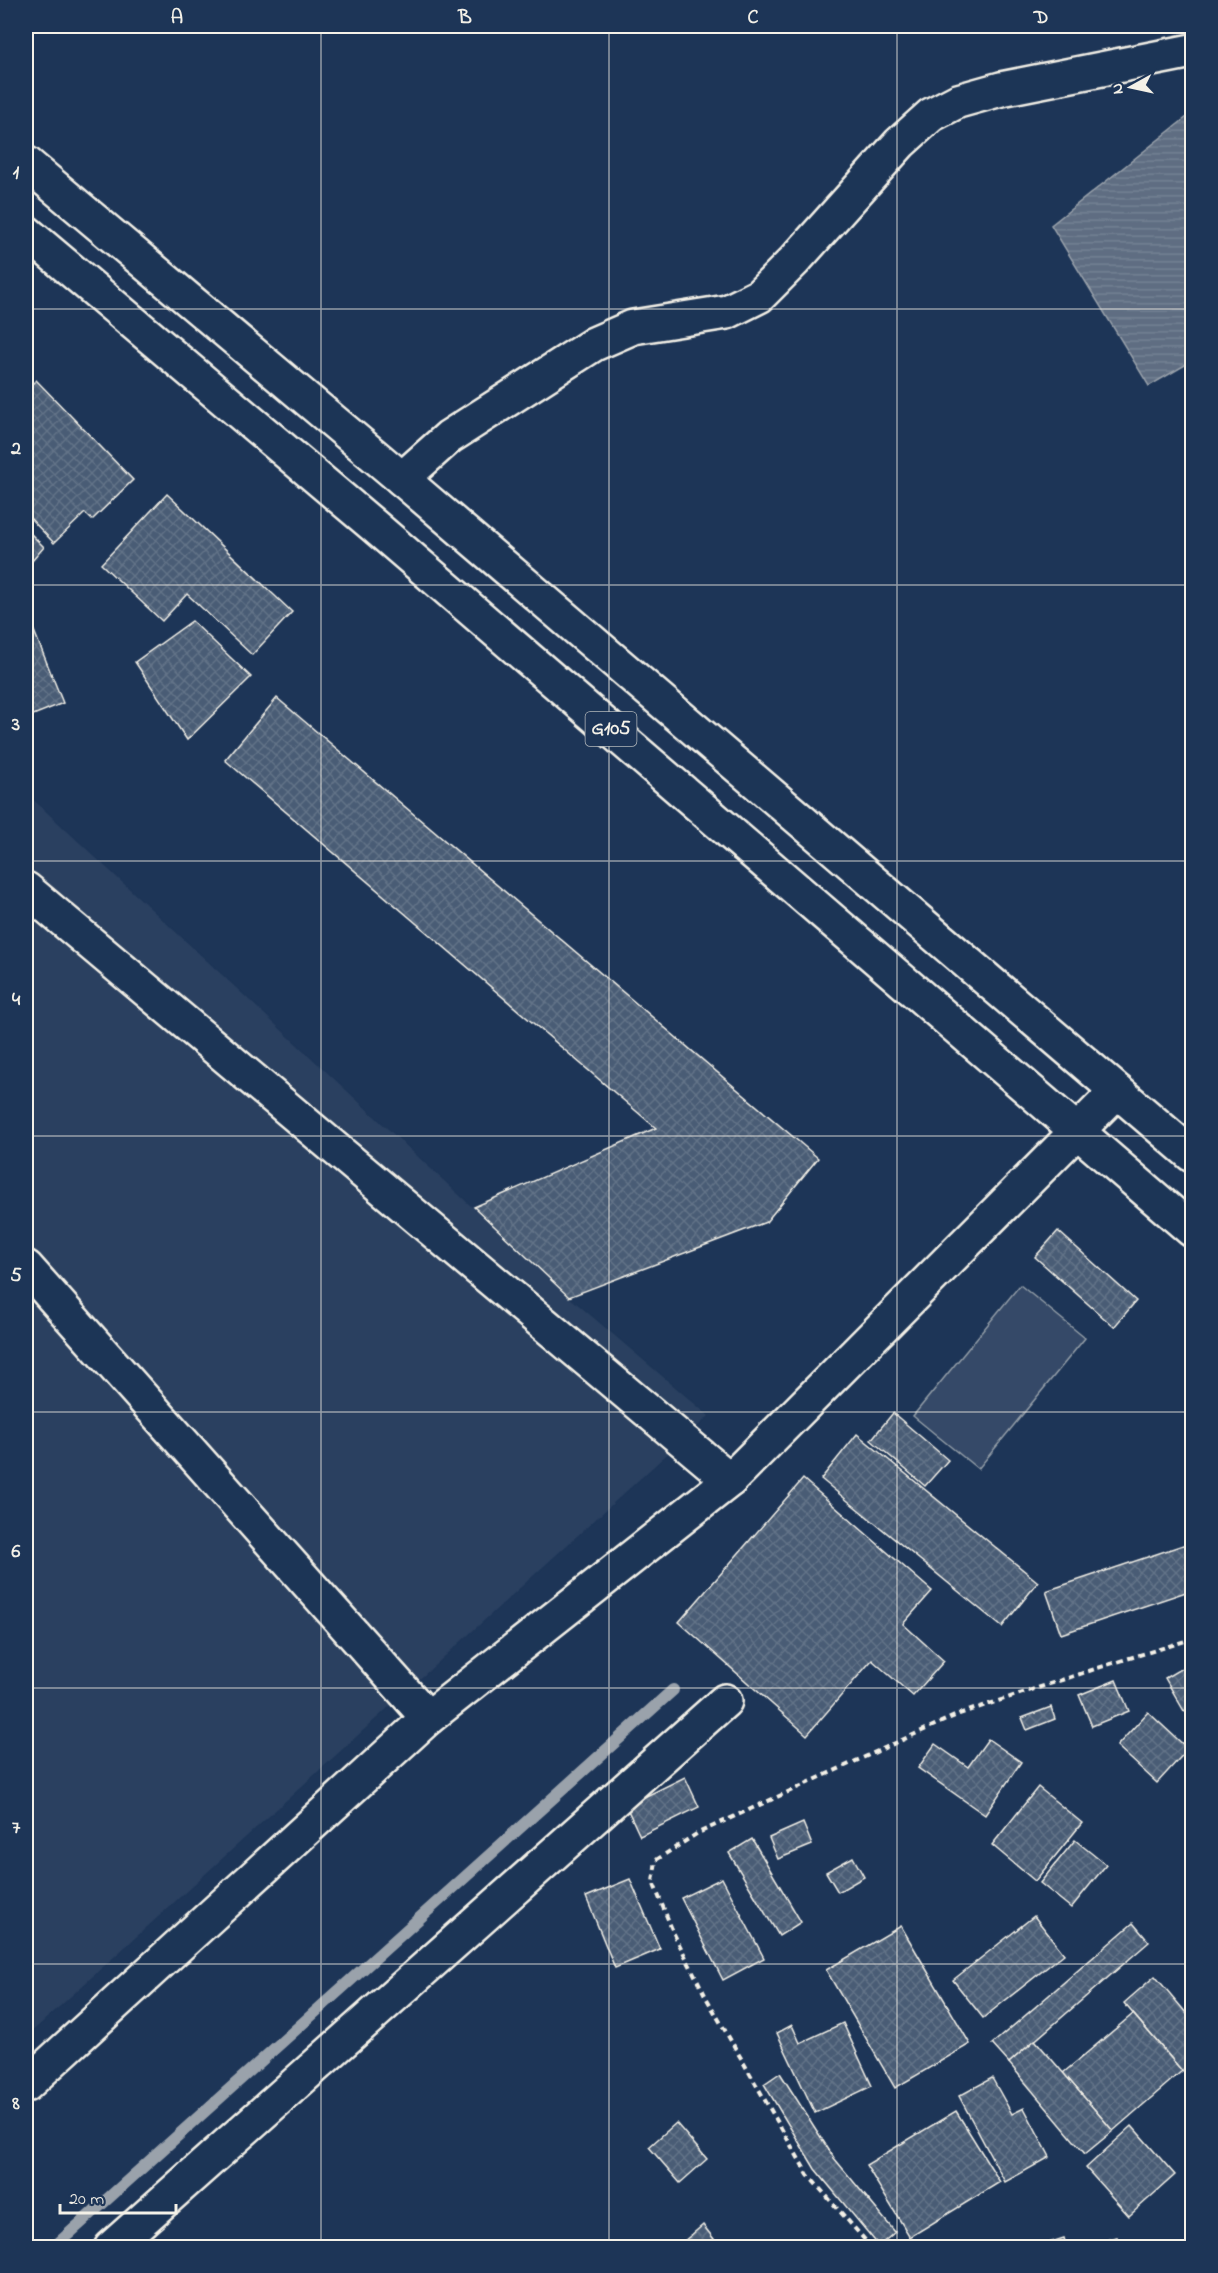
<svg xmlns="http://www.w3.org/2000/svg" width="1218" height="2273" viewBox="0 0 1218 2273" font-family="'Indie Flower',sans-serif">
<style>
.built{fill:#2a4060}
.garden{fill:#354a67;stroke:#949ea8;stroke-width:1.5}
.water{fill:url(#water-rules);stroke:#9aa2ab;stroke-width:1.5}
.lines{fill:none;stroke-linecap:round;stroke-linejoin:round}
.stream{stroke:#9aa2ab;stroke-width:12}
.building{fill:url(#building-cross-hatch);stroke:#f4f1e8;stroke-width:1.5}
.street-casing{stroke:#f4f1e8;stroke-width:38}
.secondary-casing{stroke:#f4f1e8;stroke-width:38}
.highway-casing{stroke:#f4f1e8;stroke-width:38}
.path{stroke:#f4f1e8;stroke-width:4;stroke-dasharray:6 4.5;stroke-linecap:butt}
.street{stroke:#1d3557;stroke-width:33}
.secondary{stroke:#1d3557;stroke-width:33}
.highway{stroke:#1d3557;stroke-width:33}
.grid{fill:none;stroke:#f4f1e8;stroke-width:1.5;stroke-opacity:0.55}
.labels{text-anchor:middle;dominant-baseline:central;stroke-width:4.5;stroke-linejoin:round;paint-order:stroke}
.shield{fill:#1d3557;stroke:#b4b9bc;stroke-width:1.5}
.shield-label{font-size:20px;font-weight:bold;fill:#f4f1e8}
.neatline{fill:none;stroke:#f4f1e8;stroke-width:2}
.grid-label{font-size:20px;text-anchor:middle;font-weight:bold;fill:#f4f1e8}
</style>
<defs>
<pattern id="water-rules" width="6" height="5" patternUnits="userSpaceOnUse" patternTransform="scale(1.5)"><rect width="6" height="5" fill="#5e6d82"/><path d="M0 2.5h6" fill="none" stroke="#768294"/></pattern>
<pattern id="building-cross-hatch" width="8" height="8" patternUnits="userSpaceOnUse" patternTransform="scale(1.5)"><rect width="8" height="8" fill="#485b74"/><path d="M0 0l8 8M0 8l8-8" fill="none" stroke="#637388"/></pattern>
</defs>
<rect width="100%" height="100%" fill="#1d3557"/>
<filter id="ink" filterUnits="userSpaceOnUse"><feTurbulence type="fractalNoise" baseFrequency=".0167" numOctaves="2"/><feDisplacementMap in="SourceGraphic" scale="12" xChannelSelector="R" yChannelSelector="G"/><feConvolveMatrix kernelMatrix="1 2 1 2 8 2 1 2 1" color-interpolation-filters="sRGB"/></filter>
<g filter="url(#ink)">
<path class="built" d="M26,793L569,1297L709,1416L26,2037Z"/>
<path class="garden" d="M1020,1285L1085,1338L978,1469L913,1416Z"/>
<path class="water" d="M1192,113V361L1149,386L1051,225Z"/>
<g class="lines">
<path class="stream" d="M53,2248L673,1690"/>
</g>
<g class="building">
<path d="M36,380L133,480L92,520L85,513L54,543L26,514V390Z"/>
<path d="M167,494L292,612L252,655L187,594L162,621L101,564Z"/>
<path d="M26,529L44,547L26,568Z"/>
<path d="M26,611L63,703L26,718Z"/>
<path d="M192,621L251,677L187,740L135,662Z"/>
<path d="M277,698L818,1158L766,1222L569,1297L474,1207L656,1128L225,760Z"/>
<path d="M1058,1231L1136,1301L1114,1327L1035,1257Z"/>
<path d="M893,1413L948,1460L925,1486L871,1440Z"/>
<path d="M857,1434L1038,1582L1002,1627L821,1479Z"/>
<path d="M803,1479L932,1591L903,1624L944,1661L913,1696L872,1660L807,1735L679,1622Z"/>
<path d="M1192,1542V1590L1061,1634L1046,1591Z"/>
<path d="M1192,1662V1706L1184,1711L1165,1678Z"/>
<path d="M1116,1680L1129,1711L1092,1726L1079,1695Z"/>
<path d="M1051,1707L1055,1719L1027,1730L1022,1718Z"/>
<path d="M1148,1712L1188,1749L1157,1783L1117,1746Z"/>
<path d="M988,1739L1021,1762L985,1815L918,1768L935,1744L968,1767Z"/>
<path d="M685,1777L699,1807L640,1836L626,1806Z"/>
<path d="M1038,1787L1082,1823L1035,1881L992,1845Z"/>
<path d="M803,1823L812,1845L778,1859L769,1838Z"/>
<path d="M752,1839L801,1922L779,1936L729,1853Z"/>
<path d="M1075,1840L1106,1865L1071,1908L1040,1883Z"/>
<path d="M853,1857L864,1877L838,1892L826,1872Z"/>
<path d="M722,1878L764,1958L723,1980L681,1898Z"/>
<path d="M630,1879L660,1949L615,1968L586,1897Z"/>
<path d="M1034,1916L1064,1954L983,2018L953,1980Z"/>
<path d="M1133,1923L1149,1942L1009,2063L992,2044Z"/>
<path d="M901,1926L970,2044L895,2088L826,1970Z"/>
<path d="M1155,1976L1192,2020V2062L1182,2071L1124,2003Z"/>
<path d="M1133,2014L1182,2071L1113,2131L1063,2073Z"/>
<path d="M843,2023L872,2086L815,2113L777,2033L792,2025L800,2043Z"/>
<path d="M1035,2040L1113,2131L1085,2154L1009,2063Z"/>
<path d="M780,2073L834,2158L895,2232L879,2246L815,2169L764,2084Z"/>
<path d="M992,2078L1012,2114L1024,2108L1050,2157L1005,2182L959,2096Z"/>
<path d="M956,2111L1000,2182L910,2237L866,2165Z"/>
<path d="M676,2123L707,2159L680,2183L649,2147Z"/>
<path d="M1132,2126L1175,2175L1129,2216L1086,2168Z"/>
<path d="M703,2225L721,2248H676Z"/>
<path d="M1117,2237L1119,2248H1078Z"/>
<path d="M1064,2238L1067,2248H1036V2247Z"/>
</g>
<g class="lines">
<g class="street-casing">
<g id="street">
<path d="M402,479L449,437L594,344L633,327L727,312L759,296L795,260L900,143L931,115L958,101L1001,89L1192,51"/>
<path d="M26,889L730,1480"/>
</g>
</g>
<g class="secondary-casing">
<g id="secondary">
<path d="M26,1267L428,1718"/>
<path d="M26,2085L428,1718L730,1480L1117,1091"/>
<path d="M111,2248L725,1701"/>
</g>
</g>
<g class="highway-casing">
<g id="highway">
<path d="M26,163L402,479L1192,1155"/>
<path d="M26,232L373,525L1192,1230"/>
</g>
</g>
<path class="path" d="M872,2248L808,2175L707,1999L673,1932L653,1882L656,1860L698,1833L959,1714L1107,1665L1192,1639"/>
<use href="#street" class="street"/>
<use href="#secondary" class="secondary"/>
<use href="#highway" class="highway"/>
</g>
</g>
<path class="grid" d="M321,26V2248M609,26V2248M897,26V2248M26,309H1192M26,585H1192M26,861H1192M26,1136H1192M26,1412H1192M26,1688H1192M26,1964H1192"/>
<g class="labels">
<rect class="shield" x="585.5" y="712" width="51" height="34" rx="4.5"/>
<g class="shield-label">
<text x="611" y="729">G105</text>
</g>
</g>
<rect width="1218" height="2273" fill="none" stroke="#1d3557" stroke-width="66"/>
<g transform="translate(1131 87) rotate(262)" stroke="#1d3557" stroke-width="4.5" paint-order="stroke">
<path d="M0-4.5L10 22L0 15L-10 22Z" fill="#f4f1e8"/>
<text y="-9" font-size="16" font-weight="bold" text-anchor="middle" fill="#f4f1e8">N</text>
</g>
<path d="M60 2204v9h116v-9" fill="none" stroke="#f4f1e8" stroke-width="3"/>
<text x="69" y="2204" font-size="18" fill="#f4f1e8" stroke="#1d3557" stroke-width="4.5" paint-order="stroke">20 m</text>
<rect x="33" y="33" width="1152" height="2207" class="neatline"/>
<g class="grid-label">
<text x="177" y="23">A</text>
<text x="465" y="23">B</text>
<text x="753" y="23">C</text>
<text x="1041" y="23">D</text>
<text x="16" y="178">1</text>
<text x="16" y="454">2</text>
<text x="16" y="730">3</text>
<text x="16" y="1005">4</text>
<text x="16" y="1281">5</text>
<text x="16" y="1557">6</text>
<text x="16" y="1833">7</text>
<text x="16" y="2109">8</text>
</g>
</svg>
